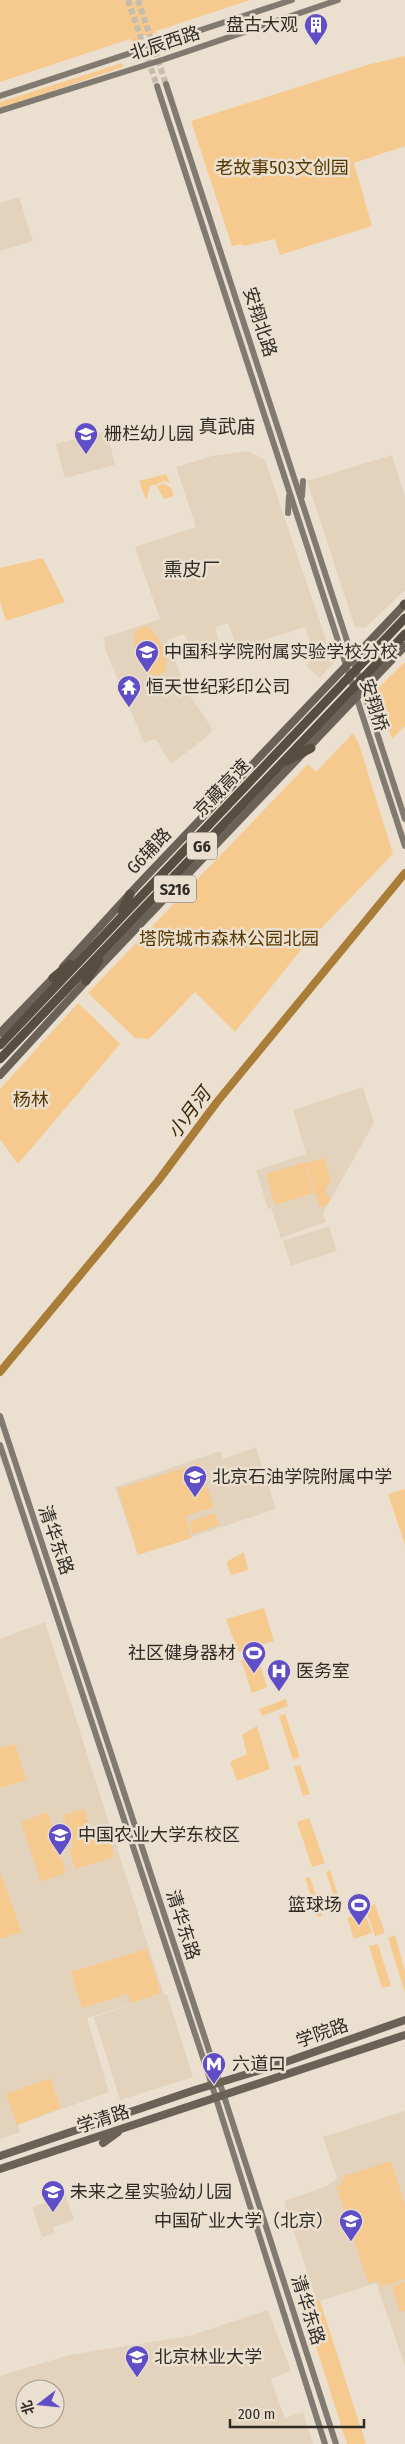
<svg xmlns="http://www.w3.org/2000/svg" width="405" height="2444" viewBox="0 0 405 2444" font-family="'Fira Sans Condensed','Noto Sans SC',sans-serif">
<style>
.built{fill:#e3d3bd;fill-rule:evenodd}
.green{fill:#f6ca8e}
.lines{fill:none;stroke-linecap:round;stroke-linejoin:round}
.river{stroke:#a97c37;stroke-width:8}
.secondary-tunnel{stroke:#c5bcae;stroke-width:6;stroke-dasharray:6 3;stroke-linecap:butt}
.secondary{stroke:#817a70;stroke-width:6}
.primary{stroke:#6b6257;stroke-width:8}
.motorway{stroke:#574e41;stroke-width:9}
.labels{text-anchor:middle;dominant-baseline:central;stroke-width:5;stroke-linejoin:round;paint-order:stroke}
.shield{fill:#ebe0d0;stroke:#676158;stroke-width:1}
.shield-label{font-size:16px;font-weight:bold;fill:#2f2b25}
.poi-label{font-size:18px;fill:#2f2b25;stroke:#ebe0d0;text-anchor:start}
.street-label{font-size:18px;fill:#2f2b25;stroke:#ebe0d0}
.park-label{font-size:18px;fill:#573800;stroke:#ebe0d0}
.neighbourhood-label{font-size:19px;fill:#2f2b25;stroke:#ebe0d0}
.water-label{font-size:19px;font-style:italic;fill:#3a2607;stroke:#ebe0d0}
</style>
<rect width="100%" height="100%" fill="#ebe0d0"/>
<g class="built">
<path d="M19,197L33,241L0,251V203Z"/>
<path d="M107,431L115,465L65,478L56,444Z"/>
<path d="M248,451L265,460L334,663L320,678L306,666L315,654L305,627L237,649L228,623L215,627L219,642L193,652L184,634L167,640L187,691L213,730L204,739L171,764L155,739L144,743L104,646L105,644L103,638L160,619L135,547L196,527L176,467L212,456Z"/>
<path d="M392,455L405,497V590L365,628L355,627L307,481Z"/>
<path d="M363,1087L374,1123L323,1213L326,1222L281,1238L271,1208L268,1209L256,1170L306,1154L293,1110Z"/>
<path d="M329,1226L337,1251L291,1266L283,1241Z"/>
<path d="M256,1447L276,1509L138,1555L115,1487L220,1451L223,1459Z"/>
<path d="M45,1622L164,1995L167,1994L193,2077L120,2100L94,2017L143,2001L87,2018L109,2092L18,2125L20,2132L0,2139V1639Z"/>
<path d="M405,2111V2366L376,2283L317,2302L284,2201L327,2186L337,2178L323,2137Z"/>
<path d="M66,2196L74,2220L53,2227L55,2233L42,2237L32,2207Z"/>
<path d="M268,2310L291,2371L271,2379L272,2383L285,2418L303,2412L313,2444H0V2376L69,2355L189,2336ZM25,2389H55V2419H25Z"/>
</g>
<g class="green">
<path d="M0,0H250L156,31L157,33L138,37V40L132,43L130,39L0,82Z"/>
<path d="M405,56V146L354,163L372,226L280,255L275,239L244,246L241,244L232,246L191,121L367,65Z"/>
<path d="M122,63L123,67L0,109V102Z"/>
<path d="M166,474L170,483L163,481L156,485H151L146,500L139,481Z"/>
<path d="M163,483L171,488L174,496L164,499L157,487Z"/>
<path d="M43,558L65,602L6,621L0,602V568Z"/>
<path d="M144,626C157,627 170,659 165,671C147,690 130,643 135,631Z"/>
<path d="M405,662V726L392,739L376,690Z"/>
<path d="M353,733L359,744L393,854L305,945L235,1032L195,992L149,1039L135,1038L88,993L308,764L316,772Z"/>
<path d="M78,1003L120,1044L18,1164L0,1139V1089Z"/>
<path d="M324,1158L331,1179L325,1190L330,1200L328,1204L320,1208L306,1163Z"/>
<path d="M305,1162L314,1193L275,1205L266,1174Z"/>
<path d="M199,1463L214,1507L185,1516L192,1538L138,1555L118,1489Z"/>
<path d="M405,1489V1545L388,1494Z"/>
<path d="M215,1513L219,1525L193,1534L189,1522Z"/>
<path d="M244,1552L248,1570L231,1575L226,1562Z"/>
<path d="M264,1608L274,1641L238,1652L226,1619Z"/>
<path d="M257,1654L267,1687L252,1693L241,1660Z"/>
<path d="M286,1699L288,1706L262,1716L259,1709Z"/>
<path d="M285,1714L300,1757L293,1760L279,1716Z"/>
<path d="M257,1726L270,1769L237,1781L230,1762L247,1754L242,1735Z"/>
<path d="M15,1744L26,1780L0,1788V1748Z"/>
<path d="M300,1765L310,1794L303,1796L294,1767Z"/>
<path d="M84,1809L94,1841L109,1837L115,1857L75,1869L69,1849L73,1848L63,1815Z"/>
<path d="M48,1812L66,1873L41,1882L21,1822Z"/>
<path d="M309,1818L325,1863L312,1867L297,1822Z"/>
<path d="M330,1870L342,1908L338,1909L326,1872Z"/>
<path d="M0,1872L22,1932L0,1939Z"/>
<path d="M310,1877L322,1916L317,1917L305,1878Z"/>
<path d="M375,1904L385,1933L375,1936L365,1908Z"/>
<path d="M365,1913L372,1933L354,1939L347,1918Z"/>
<path d="M395,1935L405,1971V1993L388,1938Z"/>
<path d="M378,1944L391,1986L382,1988L369,1946Z"/>
<path d="M147,1949L161,1993L131,2003L128,1994L82,2008L71,1972Z"/>
<path d="M50,2078L61,2108L17,2125L6,2094Z"/>
<path d="M391,2161L405,2205V2279L381,2287L378,2281L368,2283L336,2186L341,2185L344,2176Z"/>
<path d="M405,2282V2311L400,2312L392,2286Z"/>
<path d="M316,2299L317,2301H320L366,2444H347L302,2303Z"/>
</g>
<g class="lines">
<path class="river" d="M0,1372L158,1181L217,1102L405,873"/>
<g class="secondary-tunnel">
<path d="M128,0L157,86"/>
<path d="M138,0L166,84"/>
</g>
<g class="secondary">
<path d="M166,84L405,819"/>
<path d="M157,86L405,846"/>
<path d="M0,96L292,0"/>
<path d="M0,111L165,59L338,0"/>
<path d="M302,496L303,481"/>
<path d="M288,513L289,496"/>
<path d="M0,1416L224,2096L336,2444"/>
<path d="M0,1445L209,2076L325,2444"/>
</g>
<g class="primary">
<path d="M63,967L138,885L405,604"/>
<path d="M0,1033L56,975"/>
<path d="M0,1075L86,981L405,646"/>
<path d="M103,2143L118,2132"/>
<path d="M0,2156L195,2090L280,2064L405,2020"/>
<path d="M0,2169L405,2035"/>
</g>
<g class="motorway">
<path d="M404,605L405,604"/>
<path d="M287,761L311,748"/>
<path d="M122,911L130,894"/>
<path d="M53,978L70,964"/>
<path d="M86,981L99,960"/>
<path d="M0,1045L405,618"/>
<path d="M0,1059L405,634"/>
</g>
</g>
<defs>
<g id="building-pin" transform="scale(1.25)"><path d="M0 17L-7.5 6A9.5 9.5 0 1 1 7.5 6Z" fill="#604ec6" stroke="#ebe0d0"/><path d="M-4-6H4V6H1V3H-1V6H-4ZM-2.5-4.3h1.7v1.8h-1.7ZM.8-4.3h1.7v1.8H.8ZM-2.5-1h1.7V.8h-1.7ZM.8-1h1.7V.8H.8Z" fill="#fff"/></g>
<g id="school-pin" transform="scale(1.25)"><path d="M0 17L-7.5 6A9.5 9.5 0 1 1 7.5 6Z" fill="#604ec6" stroke="#ebe0d0"/><path d="M0-5L7-2L0 1L-7-2ZM-4 1L0 2.5L4 1V4Q0 6-4 4Z" fill="#fff"/></g>
<g id="temple-pin" transform="scale(1.25)"><path d="M0 17L-7.5 6A9.5 9.5 0 1 1 7.5 6Z" fill="#604ec6" stroke="#ebe0d0"/><path d="M0-6L5-2H3V0L6.5 2.5H4V6H1.5V3h-3V6H-4V2.5H-6.5L-3 0V-2H-5Z" fill="#fff"/></g>
<g id="stadium-pin" transform="scale(1.25)"><path d="M0 17L-7.5 6A9.5 9.5 0 1 1 7.5 6Z" fill="#604ec6" stroke="#ebe0d0"/><path d="M0-5a6.5 5 0 1 0 0 10a6.5 5 0 1 0 0-10ZM-3.5-1.8h7v3.6h-7Z" fill="#fff"/></g>
<g id="hospital-pin" transform="scale(1.25)"><path d="M0 17L-7.5 6A9.5 9.5 0 1 1 7.5 6Z" fill="#604ec6" stroke="#ebe0d0"/><path d="M-5-5h3v3.5h4V-5h3V5h-3V1.5h-4V5h-3Z" fill="#fff"/></g>
<g id="university-pin" transform="scale(1.25)"><path d="M0 17L-7.5 6A9.5 9.5 0 1 1 7.5 6Z" fill="#604ec6" stroke="#ebe0d0"/><path d="M0-5L7-2L0 1L-7-2ZM-4 1L0 2.5L4 1V4Q0 6-4 4Z" fill="#fff"/></g>
<g id="metro-pin" transform="scale(1.25)"><path d="M0 17L-7.5 6A9.5 9.5 0 1 1 7.5 6Z" fill="#604ec6" stroke="#ebe0d0"/><path d="M-5.5 5V-5H-3L0 0L3-5H5.5V5H3V-.5L0 4L-3-.5V5Z" fill="#fff"/></g>
</defs>
<g fill-rule="evenodd">
<use href="#building-pin" x="316" y="25"/>
<use href="#school-pin" x="86" y="434"/>
<use href="#school-pin" x="147" y="652"/>
<use href="#temple-pin" x="129" y="687"/>
<use href="#school-pin" x="195" y="1477"/>
<use href="#stadium-pin" x="254" y="1653"/>
<use href="#hospital-pin" x="279" y="1671"/>
<use href="#university-pin" x="60" y="1835"/>
<use href="#stadium-pin" x="359" y="1905"/>
<use href="#metro-pin" x="214" y="2064"/>
<use href="#school-pin" x="53" y="2192"/>
<use href="#university-pin" x="351" y="2221"/>
<use href="#university-pin" x="137" y="2357"/>
</g>
<g class="labels">
<g class="shield">
<rect x="187" y="832.5" width="30" height="27" rx="4"/>
<rect x="154" y="875.5" width="42" height="27" rx="4"/>
</g>
<g class="shield-label">
<text x="202" y="846">G6</text>
<text x="175" y="889">S216</text>
</g>
<g class="poi-label">
<text x="298" y="25" text-anchor="end">盘古大观</text>
<text x="104" y="434">栅栏幼儿园</text>
<text x="164" y="652">中国科学院附属实验学校分校</text>
<text x="146" y="687">恒天世纪彩印公司</text>
<text x="212" y="1477">北京石油学院附属中学</text>
<text x="236" y="1653" text-anchor="end">社区健身器材</text>
<text x="296" y="1671">医务室</text>
<text x="78" y="1835">中国农业大学东校区</text>
<text x="342" y="1905" text-anchor="end">篮球场</text>
<text x="232" y="2064">六道口</text>
<text x="70" y="2192">未来之星实验幼儿园</text>
<text x="334" y="2221" text-anchor="end">中国矿业大学（北京）</text>
<text x="154" y="2357">北京林业大学</text>
</g>
<g class="street-label">
<text transform="translate(165 43) rotate(-18)">北辰西路</text>
<text transform="translate(260 322) rotate(72)">安翔北路</text>
<text transform="translate(374 705) rotate(72)">安翔桥</text>
<text transform="translate(222 788) rotate(-46)">京藏高速</text>
<text transform="translate(149 851) rotate(-47)">G6辅路</text>
<text transform="translate(56 1540) rotate(71)">清华东路</text>
<text transform="translate(183 1925) rotate(72)">清华东路</text>
<text transform="translate(322 2033) rotate(-19)">学院路</text>
<text transform="translate(103 2119) rotate(-18)">学清路</text>
<text transform="translate(308 2310) rotate(72)">清华东路</text>
</g>
<g class="park-label">
<text x="282" y="168">老故事503文创园</text>
<text x="229" y="939">塔院城市森林公园北园</text>
<text x="31" y="1100">杨林</text>
</g>
<g class="neighbourhood-label">
<text x="227" y="426">真武庙</text>
<text x="192" y="569">熏皮厂</text>
</g>
<g class="water-label">
<text transform="translate(189 1113) rotate(-53)">小月河</text>
</g>
</g>
<g transform="translate(40 2404) rotate(254)"><circle r="24" fill="#ebe0d0" stroke="#a0988c"/>
<path d="M0-4L9 19L0 12L-9 19Z" fill="#604ec6"/>
<text y="-8" font-size="14" font-weight="bold" text-anchor="middle" fill="#2f2b25">北</text>
</g>
<path d="M230 2419v8h134v-8" fill="none" stroke="#2f2b25" stroke-width="2.5"/>
<text x="238" y="2419" font-size="15" fill="#2f2b25" stroke="#ebe0d0" stroke-width="4" paint-order="stroke">200 m</text>
</svg>
